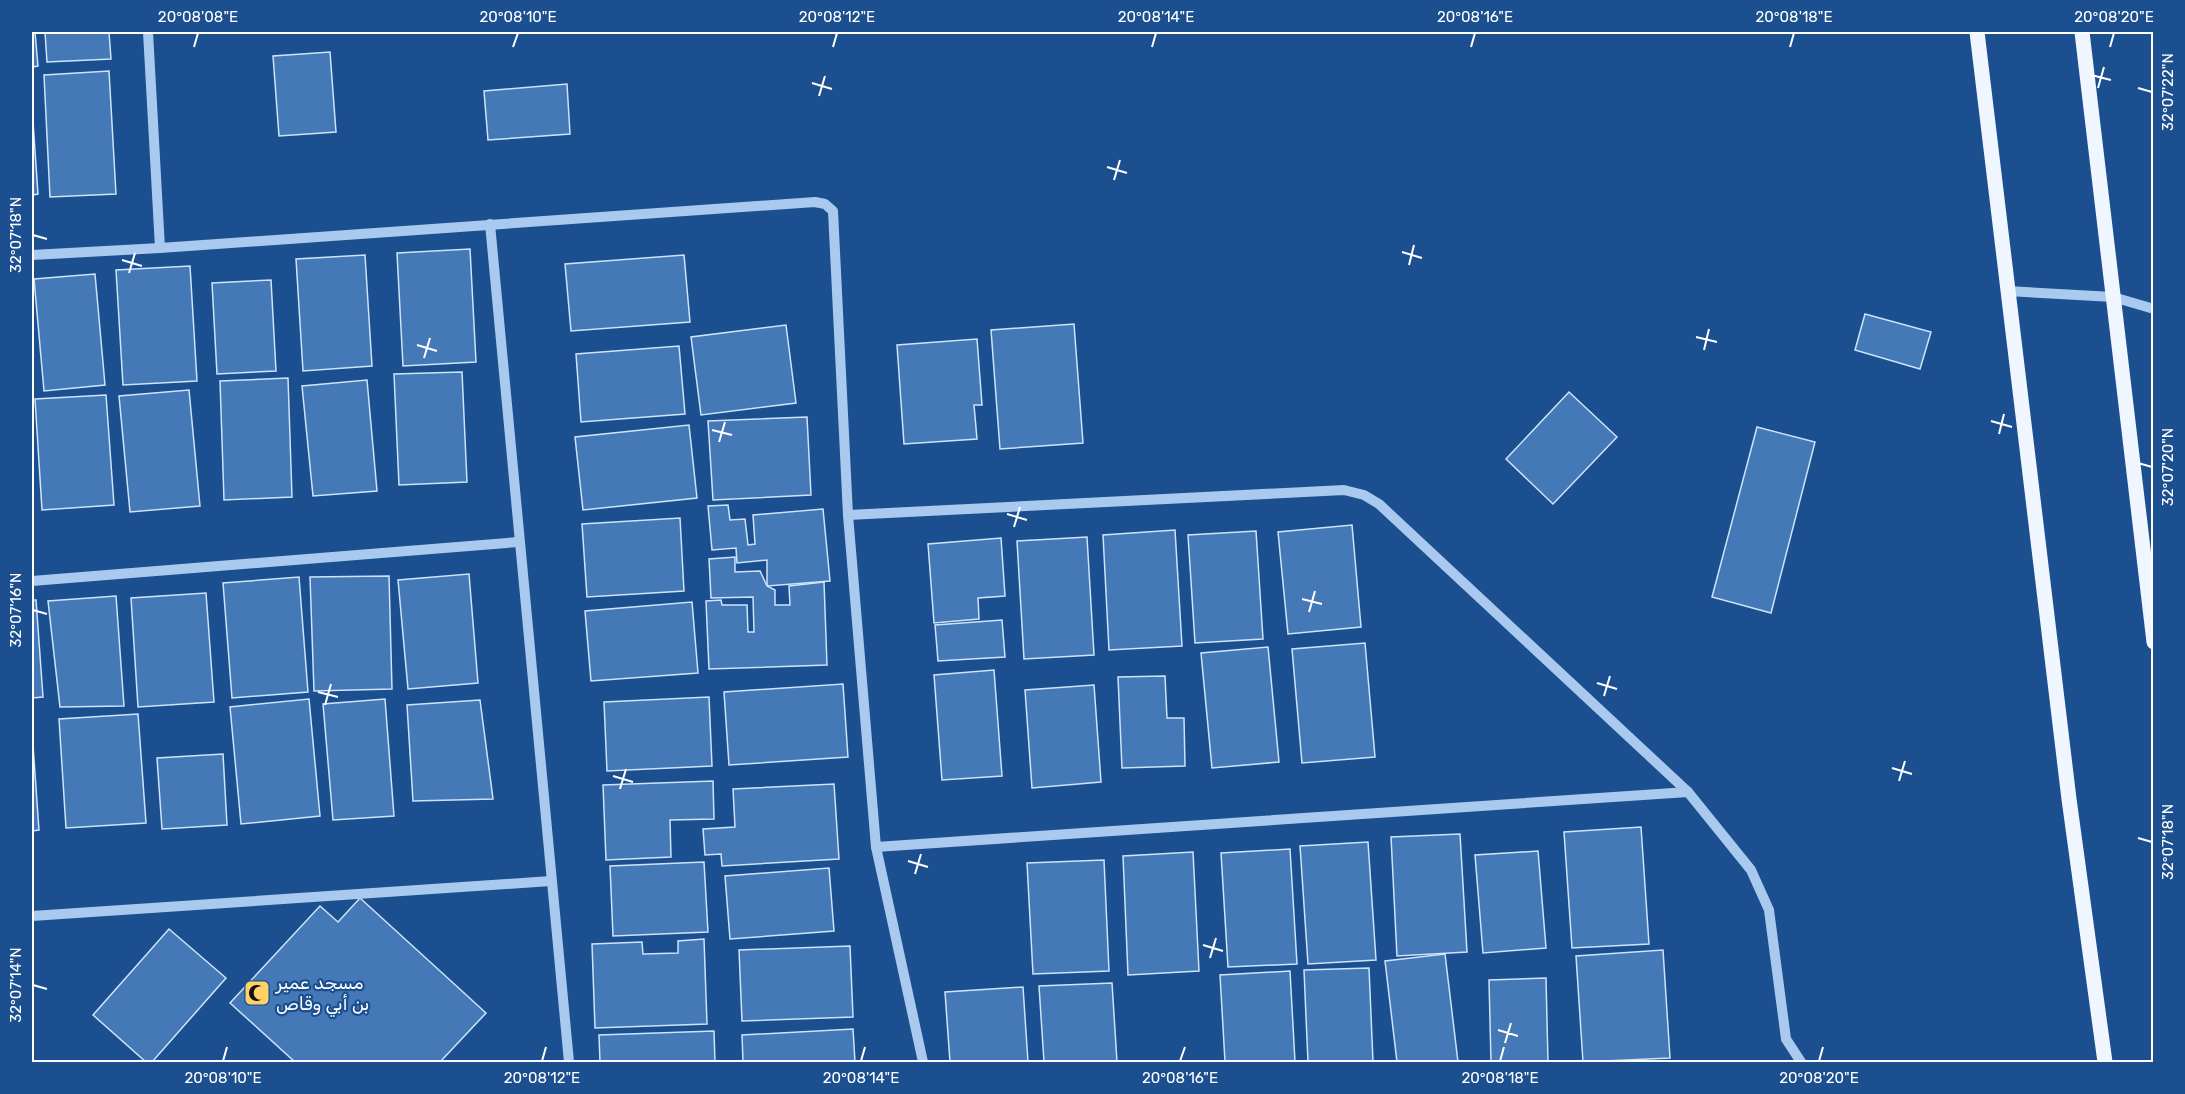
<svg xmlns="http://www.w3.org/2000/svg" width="2185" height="1094" viewBox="0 0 2185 1094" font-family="Rubik,Cairo,sans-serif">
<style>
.building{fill:#4478b7;stroke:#cfe3fa;stroke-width:1.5}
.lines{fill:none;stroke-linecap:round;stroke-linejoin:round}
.minor{stroke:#a9c9ee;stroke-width:10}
.major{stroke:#f0f6ff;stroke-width:15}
.ticks{fill:none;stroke:#fff;stroke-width:2}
.labels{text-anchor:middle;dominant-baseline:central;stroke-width:4.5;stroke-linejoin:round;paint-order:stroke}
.poi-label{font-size:18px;fill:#fff;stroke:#1b4f8f;text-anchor:start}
.neatline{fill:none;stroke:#fff;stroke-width:2}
.ticks-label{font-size:15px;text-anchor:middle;fill:#fff}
</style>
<rect width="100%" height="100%" fill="#1b4f8f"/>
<g class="building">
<path d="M32,32H35L38,66L32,67Z"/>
<path d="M45,32H109L111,59L47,62Z"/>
<path d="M330,52L336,132L279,136L273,56Z"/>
<path d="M109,71L116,194L50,197L44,75Z"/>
<path d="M567,84L570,134L488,140L484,91Z"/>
<path d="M32,107L38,194L32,195Z"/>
<path d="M470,249L476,362L403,366L397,253Z"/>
<path d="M365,255L372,366L303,371L296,259Z"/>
<path d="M684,255L690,322L571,331L565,264Z"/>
<path d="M190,266L197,381L123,385L116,270Z"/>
<path d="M95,274L105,385L44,391L34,279Z"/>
<path d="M271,280L276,371L217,374L212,283Z"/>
<path d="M1865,314L1931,332L1920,369L1855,350Z"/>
<path d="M1074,324L1083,443L1000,449L991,330Z"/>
<path d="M786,325L796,403L701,415L691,337Z"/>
<path d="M977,339L982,405H974L977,439L904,444L897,345Z"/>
<path d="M679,346L685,414L581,422L576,354Z"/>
<path d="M462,372L467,482L399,485L394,374Z"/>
<path d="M288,378L292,497L224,500L220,381Z"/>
<path d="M367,380L377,491L313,496L302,386Z"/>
<path d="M189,390L200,506L130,512L119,396Z"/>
<path d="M1569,392L1617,437L1553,504L1506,459Z"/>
<path d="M106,395L114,505L42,510L35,399Z"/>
<path d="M807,417L811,495L713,500L708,421Z"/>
<path d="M689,425L697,498L583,510L575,437Z"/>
<path d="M1757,427L1815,442L1771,613L1712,597Z"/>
<path d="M728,505L730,520L745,519L748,545L755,544L753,515L823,509L830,581L767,586V560L737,563L736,548L712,550L708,506Z"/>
<path d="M680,518L684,591L587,597L582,524Z"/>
<path d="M1352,525L1361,627L1288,634L1278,532Z"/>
<path d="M1175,530L1182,646L1109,650L1103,535Z"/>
<path d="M1256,531L1263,639L1195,643L1188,535Z"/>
<path d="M1087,537L1094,655L1024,659L1017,541Z"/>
<path d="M1001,538L1005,596L978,598L979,619L934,623L928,544Z"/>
<path d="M735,557V572L760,571L767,586L775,590V605H790L789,586L824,582L827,665L709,669L706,601L721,600L722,605H747L748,632H754L753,597L711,598L709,559Z"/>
<path d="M469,574L478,683L408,689L398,580Z"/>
<path d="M389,576L392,689L314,691L310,577Z"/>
<path d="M299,577L308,692L232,698L223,583Z"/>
<path d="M206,593L214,702L138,707L131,598Z"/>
<path d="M116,596L124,706L60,707L48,601Z"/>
<path d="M32,600H36L43,697L32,698Z"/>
<path d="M692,602L698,673L591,681L585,611Z"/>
<path d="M1002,620L1005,657L938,661L935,625Z"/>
<path d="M1365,643L1375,757L1302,763L1292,649Z"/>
<path d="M1268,647L1279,762L1212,768L1201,653Z"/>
<path d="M994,670L1002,776L942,780L934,675Z"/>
<path d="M1165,676L1167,718H1184L1185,766L1122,768L1118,677Z"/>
<path d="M843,684L848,757L729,765L724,692Z"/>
<path d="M1094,685L1101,782L1032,788L1025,690Z"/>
<path d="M709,697L712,766L607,771L604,702Z"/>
<path d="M309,699L320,816L241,824L230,707Z"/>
<path d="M385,699L394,816L333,820L323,704Z"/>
<path d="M480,700L493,799L413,801L407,705Z"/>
<path d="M138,714L146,823L66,828L59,719Z"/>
<path d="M32,731L39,830L32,831Z"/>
<path d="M223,754L227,825L162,829L157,758Z"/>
<path d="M713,781L714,819L670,820L671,857L606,860L603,785Z"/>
<path d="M834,784L839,859L722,866L721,854L705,855L703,829L735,827L733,789Z"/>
<path d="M1641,827L1649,944L1572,948L1564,832Z"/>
<path d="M1460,834L1467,952L1397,956L1391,837Z"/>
<path d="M1368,842L1376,960L1308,964L1300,846Z"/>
<path d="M1290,849L1297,964L1228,967L1221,853Z"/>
<path d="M1538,851L1546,948L1483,953L1475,855Z"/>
<path d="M1193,852L1199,971L1128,975L1123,856Z"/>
<path d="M1104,860L1109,971L1033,974L1027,863Z"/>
<path d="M704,862L708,932L613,936L610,866Z"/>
<path d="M829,868L834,931L730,939L725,876Z"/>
<path d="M360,898L486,1013L440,1062H295L230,1003L320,906L338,922Z"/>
<path d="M169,929L226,978L152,1062H146L93,1015Z"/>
<path d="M704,939L707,1024L595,1028L592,944L642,942L643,954L678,953V941Z"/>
<path d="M850,946L853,1017L742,1021L739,950Z"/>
<path d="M1663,950L1670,1058L1583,1062L1576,956Z"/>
<path d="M1445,954L1458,1062H1397L1385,961Z"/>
<path d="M1369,968L1373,1062H1308L1304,970Z"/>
<path d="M1290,971L1295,1062H1225L1220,975Z"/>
<path d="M1546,978L1548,1062H1491L1489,980Z"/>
<path d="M1112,983L1117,1062H1044L1039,986Z"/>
<path d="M1023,987L1028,1062H950L945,992Z"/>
<path d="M853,1029L855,1062H743L742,1035Z"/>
<path d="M714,1031L715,1062H600L599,1035Z"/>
</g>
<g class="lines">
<g class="minor">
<path d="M148,32L160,248"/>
<path d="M490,224L569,1062"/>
<path d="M32,255L160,248L815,202L825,204L833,211L848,515L876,847L923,1062"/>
<path d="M2007,291L2113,297L2154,309"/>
<path d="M848,515L1344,490L1364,495L1379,504L1688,792L1751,870L1769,910L1786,1039L1801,1062"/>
<path d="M32,581L518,542"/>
<path d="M876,847L1688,792"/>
<path d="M32,916L551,881"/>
</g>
<g class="major">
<path d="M1977,32L2069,799L2105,1062"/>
<path d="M2082,32L2154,642"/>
</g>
</g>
<path class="ticks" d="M194,47L198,33M513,47L518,33M833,47L837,33M1152,47L1156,33M1471,47L1475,33M1790,47L1794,33M2110,47L2114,33M2091,75L2111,80M812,83L832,89M2098,88L2104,67M2138,88L2152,92M819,96L825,76M1107,167L1127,173M1114,180L1120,160M33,235L47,239M1402,252L1422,258M122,260L142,266M1409,265L1414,245M129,273L135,253M1696,337L1717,342M417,345L437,351M1704,350L1709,329M424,358L430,338M1991,421L2012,427M712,430L732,435M1999,434L2004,414M719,442L725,422M2138,463L2152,467M1007,514L1027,520M1014,527L1020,507M1302,599L1322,604M33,610L47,614M1309,612L1315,591M1597,683L1617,689M318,692L338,697M1604,696L1610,676M325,705L331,684M1892,768L1912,774M613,776L633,782M1899,781L1905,761M620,789L626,769M2138,838L2152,842M908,861L928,867M915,874L921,854M1203,945L1223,951M1210,958L1216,938M33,985L47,989M1498,1030L1518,1036M1505,1043L1511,1023M223,1061L227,1047M542,1061L546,1047M861,1061L865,1047M1180,1061L1185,1047M1500,1061L1504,1047M1819,1061L1823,1047"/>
<defs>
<g id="mosque-square" transform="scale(1.35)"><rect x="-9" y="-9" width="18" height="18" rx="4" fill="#ffd166" stroke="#1b4f8f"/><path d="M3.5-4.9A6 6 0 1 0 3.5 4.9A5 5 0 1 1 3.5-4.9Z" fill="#111"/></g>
</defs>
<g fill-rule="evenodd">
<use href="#mosque-square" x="257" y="993"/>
</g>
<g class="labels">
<g class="poi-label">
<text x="276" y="983">مسجد عمير<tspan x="276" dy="21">بن أبي وقاص</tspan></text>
</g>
</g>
<rect width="2185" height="1094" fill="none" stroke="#1b4f8f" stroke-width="66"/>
<rect x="33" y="33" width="2119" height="1028" class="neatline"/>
<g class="ticks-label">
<text x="198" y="22">20°08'08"E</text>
<text x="518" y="22">20°08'10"E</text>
<text x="837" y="22">20°08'12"E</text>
<text x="1156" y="22">20°08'14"E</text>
<text x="1475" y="22">20°08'16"E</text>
<text x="1794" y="22">20°08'18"E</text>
<text x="2114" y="22">20°08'20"E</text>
<text transform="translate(2168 92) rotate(-90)" y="5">32°07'22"N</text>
<text transform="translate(16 235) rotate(-90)" y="5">32°07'18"N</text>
<text transform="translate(2168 467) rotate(-90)" y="5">32°07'20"N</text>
<text transform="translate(16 610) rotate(-90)" y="5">32°07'16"N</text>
<text transform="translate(2168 842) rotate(-90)" y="5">32°07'18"N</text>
<text transform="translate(16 985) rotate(-90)" y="5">32°07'14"N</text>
<text x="223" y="1083">20°08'10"E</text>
<text x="542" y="1083">20°08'12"E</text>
<text x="861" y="1083">20°08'14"E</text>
<text x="1180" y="1083">20°08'16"E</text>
<text x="1500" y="1083">20°08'18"E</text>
<text x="1819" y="1083">20°08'20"E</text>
</g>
</svg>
